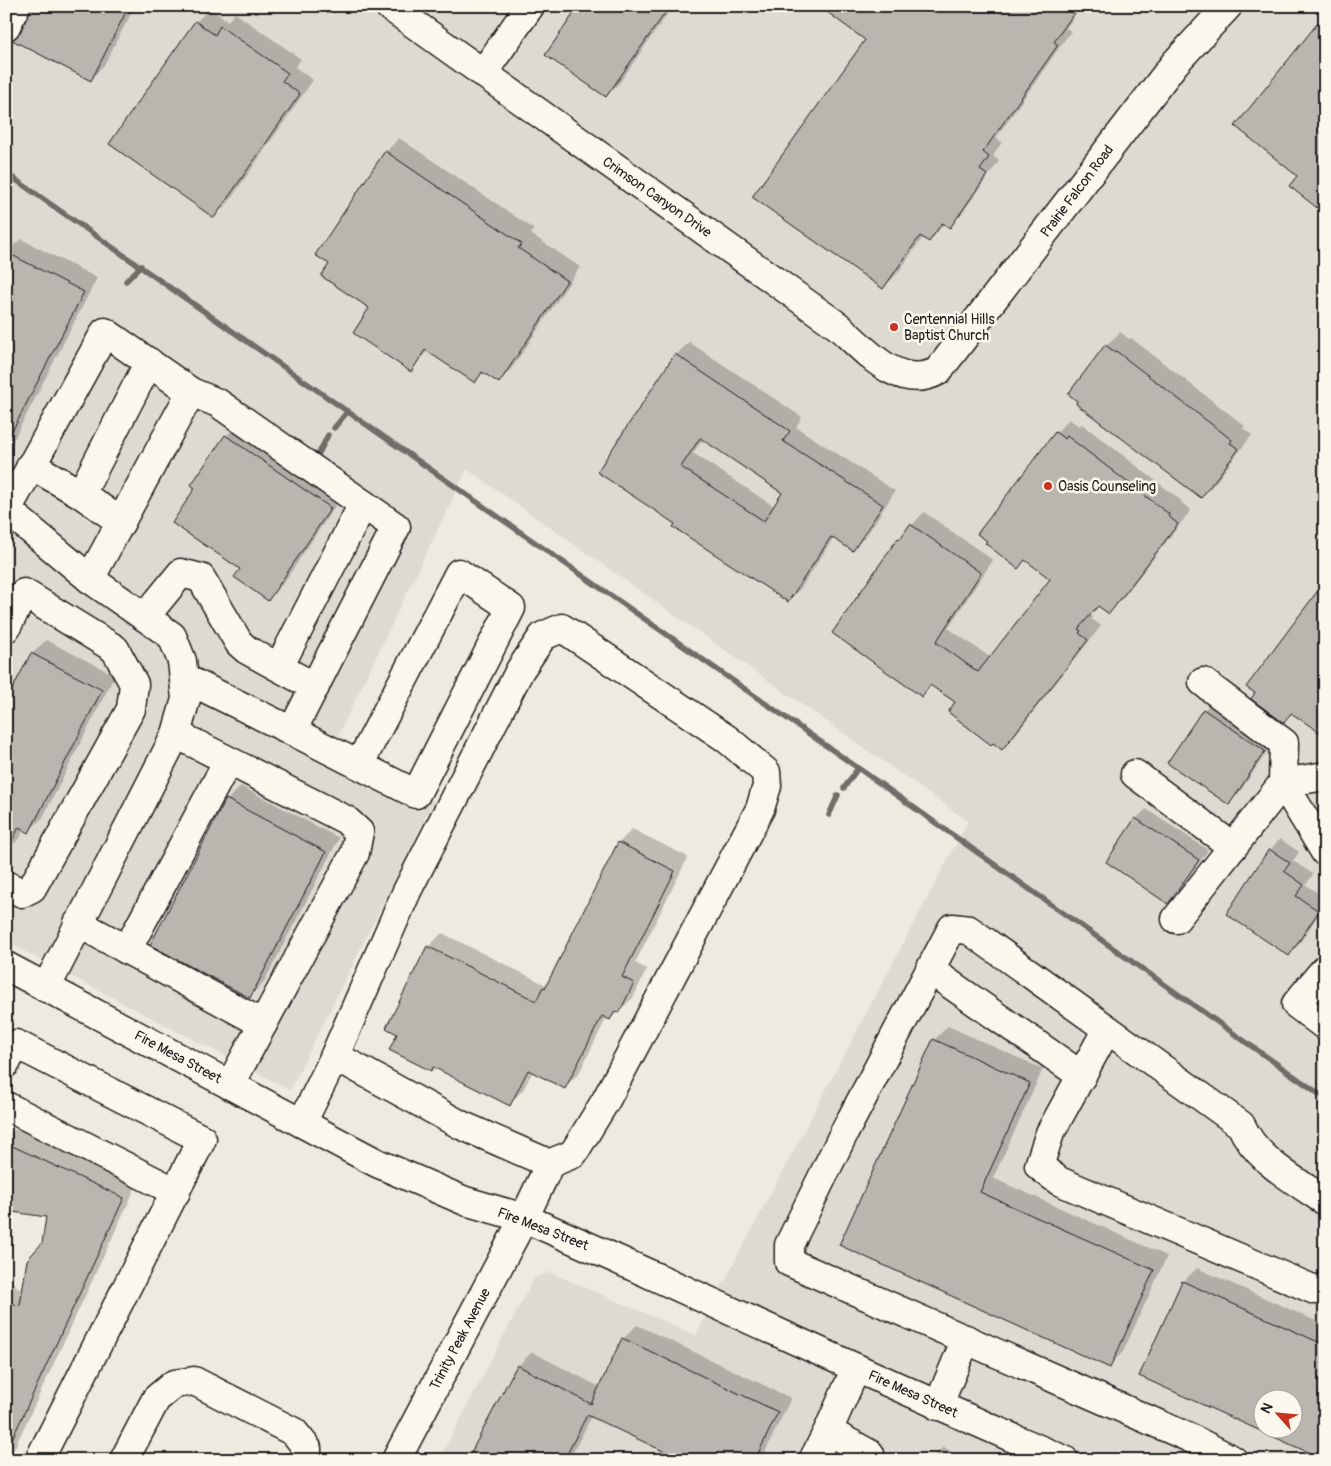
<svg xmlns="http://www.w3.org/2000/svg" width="1331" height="1466" viewBox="0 0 1331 1466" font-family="Pangolin,sans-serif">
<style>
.built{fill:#dedad1;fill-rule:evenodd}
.shadow{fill:#0003;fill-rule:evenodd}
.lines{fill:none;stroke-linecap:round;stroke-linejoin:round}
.stream{stroke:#6f6d69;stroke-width:5.5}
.building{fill:#b9b6af;stroke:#1c1c1c;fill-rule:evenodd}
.minor-casing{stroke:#1c1c1c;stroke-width:31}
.minor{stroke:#fbf7ec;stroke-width:28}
.poi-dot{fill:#c8321e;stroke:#fbf7ec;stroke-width:2}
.labels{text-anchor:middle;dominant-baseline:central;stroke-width:5;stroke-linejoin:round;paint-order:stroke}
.street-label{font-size:14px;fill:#1c1c1c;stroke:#fbf7ec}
.poi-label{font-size:14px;fill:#1c1c1c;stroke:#fbf7ec;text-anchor:start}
</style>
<rect width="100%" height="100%" fill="#eeeadf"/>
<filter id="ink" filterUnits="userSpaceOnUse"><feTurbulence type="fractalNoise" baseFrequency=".02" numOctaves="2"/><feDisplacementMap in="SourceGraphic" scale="10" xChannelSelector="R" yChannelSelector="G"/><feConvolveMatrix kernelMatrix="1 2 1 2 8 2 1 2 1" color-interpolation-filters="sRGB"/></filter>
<g filter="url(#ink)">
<path class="built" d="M6,6H1325V1460H439L534,1278L549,1272L696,1335L968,821L467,469L329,754L434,801L290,1090L6,942ZM1264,1398H1294V1428H1264Z"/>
<g class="shadow">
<path d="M32,6H135L104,65L91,79L22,32Z"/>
<path d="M580,6H673L620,82L606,96Z"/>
<path d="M821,6H1082L1066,28L1071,31L996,138L1002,142L993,156L999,161L963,212L949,226L945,223L929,241L923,237L897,274L883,288L867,39Z"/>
<path d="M210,8L228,21L235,13L301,59L295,67L313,80L228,203L214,216L196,22Z"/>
<path d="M399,138L534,229L531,234L580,267L512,368L499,382L484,372L475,381L428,350L411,370L371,307L330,264L386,152Z"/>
<path d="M21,239L97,278L13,441L6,448V253Z"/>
<path d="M1120,332L1129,339L1131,338L1245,426L1243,428L1252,435L1215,483L1201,497L1106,346Z"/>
<path d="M689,342L802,417L796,427L895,491L866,536L853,549L834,537L801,588L788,601L676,523V355ZM703,439L784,492L775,507L693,453Z"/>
<path d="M1069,419L1079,426L1082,424L1182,501L1181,502L1191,510L1122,599L1109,612L1099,605L1091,615L1093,617L1092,619L1101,626L1015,735L1002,749L957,702L932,685L921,696L899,539L924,512L993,560L948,628L991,658L1052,579L1026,559L1018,567L979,534L1056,433Z"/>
<path d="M240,422L344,493L282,585L268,599L197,488L226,436Z"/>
<path d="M46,640L115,675L43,817L29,831L24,829L20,838L6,851L32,654Z"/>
<path d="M1214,700L1275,740L1239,793L1229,803L1204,710Z"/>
<path d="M241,786L339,838L264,982L250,996L227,800Z"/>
<path d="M1146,809L1208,850L1178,892L1168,902L1136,819Z"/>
<path d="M632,829L688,857L635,963L647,969L633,998L610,1019L607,1017L579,1073L565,1087L533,1071L523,1090L509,1104L399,1033L428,947L442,933L546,985L619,843Z"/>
<path d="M1280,839L1299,852L1293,861L1313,874L1306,885L1325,898V905L1299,944L1289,954L1227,914L1270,850Z"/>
<path d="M948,1026L1043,1069L993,1178L1167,1256L1123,1352L1109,1366L841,1244L934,1040Z"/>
<path d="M16,1128L137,1184L9,1460H6V1276L23,1292L43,1244L48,1216L6,1210V1138Z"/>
<path d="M1197,1268L1325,1325V1458L1141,1376L1183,1282ZM1264,1398H1294V1428H1264Z"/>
<path d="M637,1325L791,1398L761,1460H685L592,1416L569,1460H468L518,1366L532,1352L600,1387L623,1339Z"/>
<path d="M943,1447L967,1460H930Z"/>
</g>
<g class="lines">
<g class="stream">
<path d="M6,173L858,768L1325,1098"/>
<path d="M126,281L141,266"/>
<path d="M334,428L348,411"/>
<path d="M317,457L328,435"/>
<path d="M844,788L858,768"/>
<path d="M829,815L838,795"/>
</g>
</g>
<g class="building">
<path d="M31,6H129L91,81L12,40L20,33Z"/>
<path d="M579,6H670L606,97L545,55Z"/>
<path d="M819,6H1079L1054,42L1058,45L983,152L989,157L980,170L987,175L950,228L942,223L929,242L920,236L883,289L752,197L865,40Z"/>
<path d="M1325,14V214L1289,186L1297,176L1235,126Z"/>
<path d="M195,21L215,35L220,26L288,73L282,81L300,94L214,218L109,144Z"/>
<path d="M385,151L522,244L518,248L567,281L499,383L482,372L475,383L425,350L411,372L353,333L369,308L321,276L329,264L315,255Z"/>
<path d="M6,252L84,292L6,443Z"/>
<path d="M1105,345L1115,352L1116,351L1232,440L1230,443L1239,449L1201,498L1076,404L1077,401L1068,394Z"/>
<path d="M675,354L790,431L783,441L883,505L853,551L831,537L788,602L673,527L675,524L597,472ZM700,438L782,493L764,521L681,467Z"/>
<path d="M1055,432L1065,439L1067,436L1169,514L1168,516L1178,524L1109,614L1098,606L1078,629L1081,631L1079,633L1088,640L1002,750L993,743L991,745L948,712L955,702L930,685L922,697L832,633L898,538L900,539L910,524L981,573L936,642L978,672L1050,579L1025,560L1018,569L985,543L987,541L977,534Z"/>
<path d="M225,435L331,508L268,601L234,577L240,569L172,523L195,488L191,485Z"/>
<path d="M1325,581V736L1291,713L1284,723L1251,699L1255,693L1246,687Z"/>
<path d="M31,653L102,690L29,833L19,827L6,853V701Z"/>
<path d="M1203,709L1265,751L1229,805L1167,763Z"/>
<path d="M226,799L326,852L250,998L150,945Z"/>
<path d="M1135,818L1199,860L1168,904L1106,862Z"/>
<path d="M618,842L675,871L622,977L634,983L619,1013L615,1011L610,1020L602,1016L565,1089L528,1070L510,1106L433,1067L431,1071L389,1050L397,1034L386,1028L427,946L536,1001L543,987L545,988Z"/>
<path d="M1269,849L1290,863L1284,871L1304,885L1296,896L1319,911L1289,956L1226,914Z"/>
<path d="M933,1039L1030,1083L980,1192L1154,1270L1110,1368L839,1245Z"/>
<path d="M6,1143L124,1198L6,1452V1303L20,1305L27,1260L42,1243L46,1217L6,1211Z"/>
<path d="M1182,1281L1325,1345V1460L1139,1376ZM1264,1398H1294V1428H1264Z"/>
<path d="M622,1338L778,1412L755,1460H682L587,1415L564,1460H467L517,1365L591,1404Z"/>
</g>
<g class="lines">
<g class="minor-casing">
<g id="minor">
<path d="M389,6L838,326C865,350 899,392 938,371L1175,63L1228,6"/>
<path d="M6,26L16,6"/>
<path d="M483,73L530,6"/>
<path d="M31,465L81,494L149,362"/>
<path d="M81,494L121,522"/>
<path d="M6,509L90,579L172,636L182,661L186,699L176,734L46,988"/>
<path d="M7,510L105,332L191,392"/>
<path d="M90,579L191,392L218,403L396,527L292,731L184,678"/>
<path d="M145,617L181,573L201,578L239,643L247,650L315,687"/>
<path d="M6,628L24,593L115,649L134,684L131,709L32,888L22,893L6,885"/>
<path d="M279,667L363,504"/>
<path d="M292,731L416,794L511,608L459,573L359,765"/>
<path d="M176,734L346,820L359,832L355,853L230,1085"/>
<path d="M1135,774L1233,847"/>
<path d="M1283,783L1325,852"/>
<path d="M1283,783L1325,776"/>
<path d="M1176,919L1283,783L1284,743L1203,682"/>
<path d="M78,923L263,1024"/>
<path d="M127,950L228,761"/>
<path d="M6,966L377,1163L465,1201L524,1218L556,1232C725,1307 893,1387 1064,1460"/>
<path d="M1325,969L1296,1004L1325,1026"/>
<path d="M930,970L1082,1076"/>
<path d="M1107,1029L1050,1133L1039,1166L1059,1181L1315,1290L1325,1287"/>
<path d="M6,1063L16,1044L202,1139L39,1460"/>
<path d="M331,1064L407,891L520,670L543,636L562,628L727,739L766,772L767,786L760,809L606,1100L573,1154L546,1165"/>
<path d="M6,1106L176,1192"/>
<path d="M302,1123L331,1064L340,1062L348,1063L461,1125L541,1160L546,1165V1172L524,1218L396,1460"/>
<path d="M856,1368L828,1431L870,1454L868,1460"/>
<path d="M938,1406L966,1339"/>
<path d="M124,1460L156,1399L174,1384L194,1381L294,1432L307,1448V1460"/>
<path d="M813,1460L828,1431"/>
<path d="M1233,1460L1190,1438L789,1262V1245L844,1133L952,928L969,930L1241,1125C1256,1160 1295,1180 1325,1201"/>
</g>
</g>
<use href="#minor" class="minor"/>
</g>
</g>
<g class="poi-dot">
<circle cx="894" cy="327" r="5"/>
<circle cx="1048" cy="486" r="5"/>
</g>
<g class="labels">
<g class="street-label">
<text transform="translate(1077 191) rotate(-53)">Prairie Falcon Road</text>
<text transform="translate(657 197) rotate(35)">Crimson Canyon Drive</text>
<text transform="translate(178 1057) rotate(28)">Fire Mesa Street</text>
<text transform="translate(543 1229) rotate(21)">Fire Mesa Street</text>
<text transform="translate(460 1339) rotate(-62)">Trinity Peak Avenue</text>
<text transform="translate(913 1394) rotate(24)">Fire Mesa Street</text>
</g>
<g class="poi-label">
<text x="904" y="319">Centennial Hills<tspan x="904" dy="16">Baptist Church</tspan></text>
<text x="1058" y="486">Oasis Counseling</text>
</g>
</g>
<rect width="1331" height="1466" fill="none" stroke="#fbf7ec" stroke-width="25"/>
<rect x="12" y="12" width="1306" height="1441" fill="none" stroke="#1c1c1c" stroke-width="2" filter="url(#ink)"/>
<g transform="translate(1278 1414) rotate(297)"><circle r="24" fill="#fbf7ec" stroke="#a29f99"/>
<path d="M0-4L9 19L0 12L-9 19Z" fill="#c8321e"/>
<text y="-8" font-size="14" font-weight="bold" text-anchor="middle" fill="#1c1c1c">N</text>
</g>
</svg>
